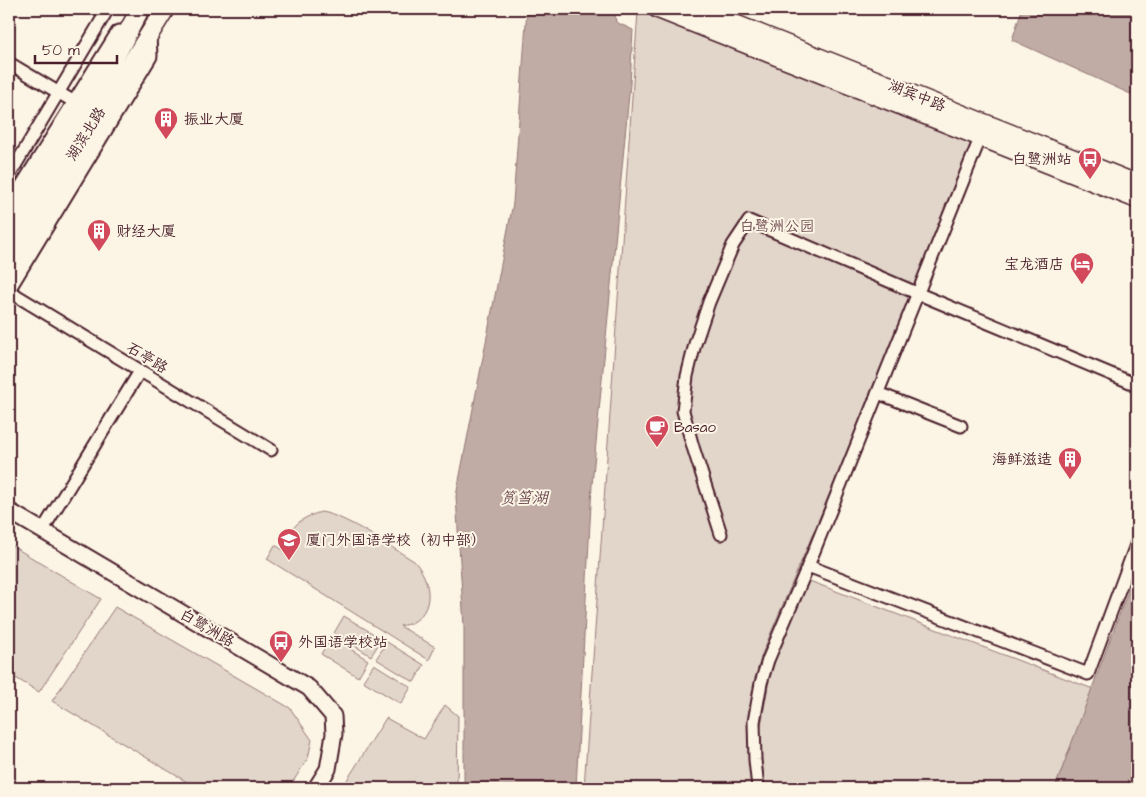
<svg xmlns="http://www.w3.org/2000/svg" width="1146" height="797" viewBox="0 0 1146 797" font-family="'Architects Daughter','LXGW WenKai TC',sans-serif">
<style>
.green{fill:#e2d5ca;stroke:#967a7a}
.water{fill:#c0aca5;stroke:#917474}
.lines{fill:none;stroke-linecap:round;stroke-linejoin:round}
.street-casing{stroke:#4a1f2b;stroke-width:15}
.secondary-casing{stroke:#4a1f2b;stroke-width:19}
.primary-casing{stroke:#4a1f2b;stroke-width:21}
.street{stroke:#fcf5e5;stroke-width:11}
.secondary{stroke:#fcf5e5;stroke-width:15}
.primary{stroke:#fcf5e5;stroke-width:18}
.labels{text-anchor:middle;dominant-baseline:central;stroke-width:4;stroke-linejoin:round;paint-order:stroke}
.street-label{font-size:15px;fill:#4a1f2b;stroke:#fcf5e5}
.poi-label{font-size:15px;fill:#4a1f2b;stroke:#fcf5e5;text-anchor:start}
.park-label{font-size:15px;fill:#704c53;stroke:#fcf5e5}
.water-label{font-size:16px;font-style:italic;fill:#6d4950;stroke:#fcf5e5}
</style>
<rect width="100%" height="100%" fill="#fcf5e5"/>
<filter id="ink" filterUnits="userSpaceOnUse"><feTurbulence type="fractalNoise" baseFrequency=".02" numOctaves="2"/><feDisplacementMap in="SourceGraphic" scale="10" xChannelSelector="R" yChannelSelector="G"/><feConvolveMatrix kernelMatrix="1 2 1 2 8 2 1 2 1" color-interpolation-filters="sRGB"/></filter>
<g filter="url(#ink)">
<g class="green">
<path d="M638,11L981,137L762,654L748,715L758,788H584Z"/>
<path d="M321,512C347,516 389,546 414,561C429,577 436,606 415,621C411,624 404,625 400,626L435,647L429,660L267,559L275,545L285,551C290,527 297,519 321,512Z"/>
<path d="M9,544L101,599L39,692L9,674Z"/>
<path d="M807,580L1093,689L1055,788H765L759,737L772,663Z"/>
<path d="M115,607L290,708L312,740L308,758L289,788H197L52,701Z"/>
<path d="M344,616L382,639L371,656L334,633Z"/>
<path d="M331,637L368,660L358,677L321,654Z"/>
<path d="M387,642L424,665L414,682L376,659Z"/>
<path d="M374,664L411,687L401,704L363,681Z"/>
<path d="M445,705L458,716L457,788H342L386,718L424,739Z"/>
</g>
<g class="water">
<path d="M527,9H614L616,22L633,30L630,84L592,485L576,788H464V627L456,496L513,203Z"/>
<path d="M1022,9H1137V97L1012,40Z"/>
<path d="M1137,567V788H1055Z"/>
</g>
<g class="lines">
<g class="street-casing">
<g id="street">
<path d="M9,63L76,103"/>
<path d="M9,176L108,9"/>
<path d="M9,291L271,450"/>
<path d="M878,393L961,426"/>
<path d="M42,531L140,371"/>
<path d="M721,534L693,447L683,411L687,376L695,344L709,302L733,245L749,221L919,294L1137,385"/>
<path d="M808,566L1088,674L1137,542"/>
<path d="M758,788L755,760L754,722L761,683L768,660L808,566L983,131"/>
</g>
</g>
<g class="secondary-casing">
<g id="secondary">
<path d="M9,209L119,33"/>
<path d="M9,286L149,56L148,35"/>
<path d="M9,511L309,688L333,716L334,734L328,769L316,788"/>
</g>
</g>
<g class="primary-casing">
<g id="primary">
<path d="M658,9L1137,199"/>
<path d="M697,9L1137,184"/>
<path d="M9,236L98,89L140,9"/>
<path d="M9,261L165,9"/>
</g>
</g>
<use href="#street" class="street"/>
<use href="#secondary" class="secondary"/>
<use href="#primary" class="primary"/>
</g>
</g>
<defs>
<g id="building-pin" transform="scale(1.25)"><path d="M0 17L-7.5 6A9.5 9.5 0 1 1 7.5 6Z" fill="#d1495b" stroke="#fcf5e5"/><path d="M-4-6H4V6H1V3H-1V6H-4ZM-2.5-4.3h1.7v1.8h-1.7ZM.8-4.3h1.7v1.8H.8ZM-2.5-1h1.7V.8h-1.7ZM.8-1h1.7V.8H.8Z" fill="#fff"/></g>
<g id="bus-pin" transform="scale(1.25)"><path d="M0 17L-7.5 6A9.5 9.5 0 1 1 7.5 6Z" fill="#d1495b" stroke="#fcf5e5"/><path d="M-5-6H5V4H4V6H2V4H-2V6H-4V4H-5ZM-3.5-4V0h7V-4ZM-3.5 1.2v1.5H-2V1.2ZM2 1.2v1.5H3.5V1.2Z" fill="#fff"/></g>
<g id="hotel-pin" transform="scale(1.25)"><path d="M0 17L-7.5 6A9.5 9.5 0 1 1 7.5 6Z" fill="#d1495b" stroke="#fcf5e5"/><path d="M-6-4.5h1.5V1H6V5H4.5V3h-9V5H-6ZM-4 0a1.8 1.8 0 1 1 3.6 0ZM.5 0V-2.5h3Q6-2.5 6 0Z" fill="#fff"/></g>
<g id="cafe-pin" transform="scale(1.25)"><path d="M0 17L-7.5 6A9.5 9.5 0 1 1 7.5 6Z" fill="#d1495b" stroke="#fcf5e5"/><path d="M-5.5-4.5H6V0H3Q3 3.5 0 3.5H-2.5Q-5.5 3.5-5.5 0ZM3-3.2v2h1.7v-2ZM-6 4.5H4V6H-6Z" fill="#fff"/></g>
<g id="school-pin" transform="scale(1.25)"><path d="M0 17L-7.5 6A9.5 9.5 0 1 1 7.5 6Z" fill="#d1495b" stroke="#fcf5e5"/><path d="M0-5L7-2L0 1L-7-2ZM-4 1L0 2.5L4 1V4Q0 6-4 4Z" fill="#fff"/></g>
</defs>
<g fill-rule="evenodd">
<use href="#building-pin" x="166" y="119"/>
<use href="#bus-pin" x="1090" y="159"/>
<use href="#building-pin" x="99" y="231"/>
<use href="#hotel-pin" x="1082" y="264"/>
<use href="#cafe-pin" x="657" y="427"/>
<use href="#building-pin" x="1070" y="459"/>
<use href="#school-pin" x="289" y="540"/>
<use href="#bus-pin" x="281" y="642"/>
</g>
<g class="labels">
<g class="street-label">
<text transform="translate(917 96) rotate(22)">湖宾中路</text>
<text transform="translate(86 134) rotate(-58)">湖滨北路</text>
<text transform="translate(147 358) rotate(31)">石亭路</text>
<text transform="translate(207 628) rotate(30)">白鹭洲路</text>
</g>
<g class="poi-label">
<text x="184" y="119">振业大厦</text>
<text x="1072" y="159" text-anchor="end">白鹭洲站</text>
<text x="116" y="231">财经大厦</text>
<text x="1064" y="264" text-anchor="end">宝龙酒店</text>
<text x="674" y="427">Basao</text>
<text x="1052" y="459" text-anchor="end">海鲜滋造</text>
<text x="306" y="540">厦门外国语学校（初中部）</text>
<text x="298" y="642">外国语学校站</text>
</g>
<g class="park-label">
<text x="777" y="226">白鹭洲公园</text>
</g>
<g class="water-label">
<text x="524" y="498">筼筜湖</text>
</g>
</g>
<rect width="1146" height="797" fill="none" stroke="#fcf5e5" stroke-width="30"/>
<rect x="15" y="15" width="1116" height="767" fill="none" stroke="#4a1f2b" stroke-width="2" filter="url(#ink)"/>
<path d="M35 55v8h82v-8" fill="none" stroke="#4a1f2b" stroke-width="2.5"/>
<text x="42" y="55" font-size="15" fill="#4a1f2b" stroke="#fcf5e5" stroke-width="4" paint-order="stroke">50 m</text>
</svg>
